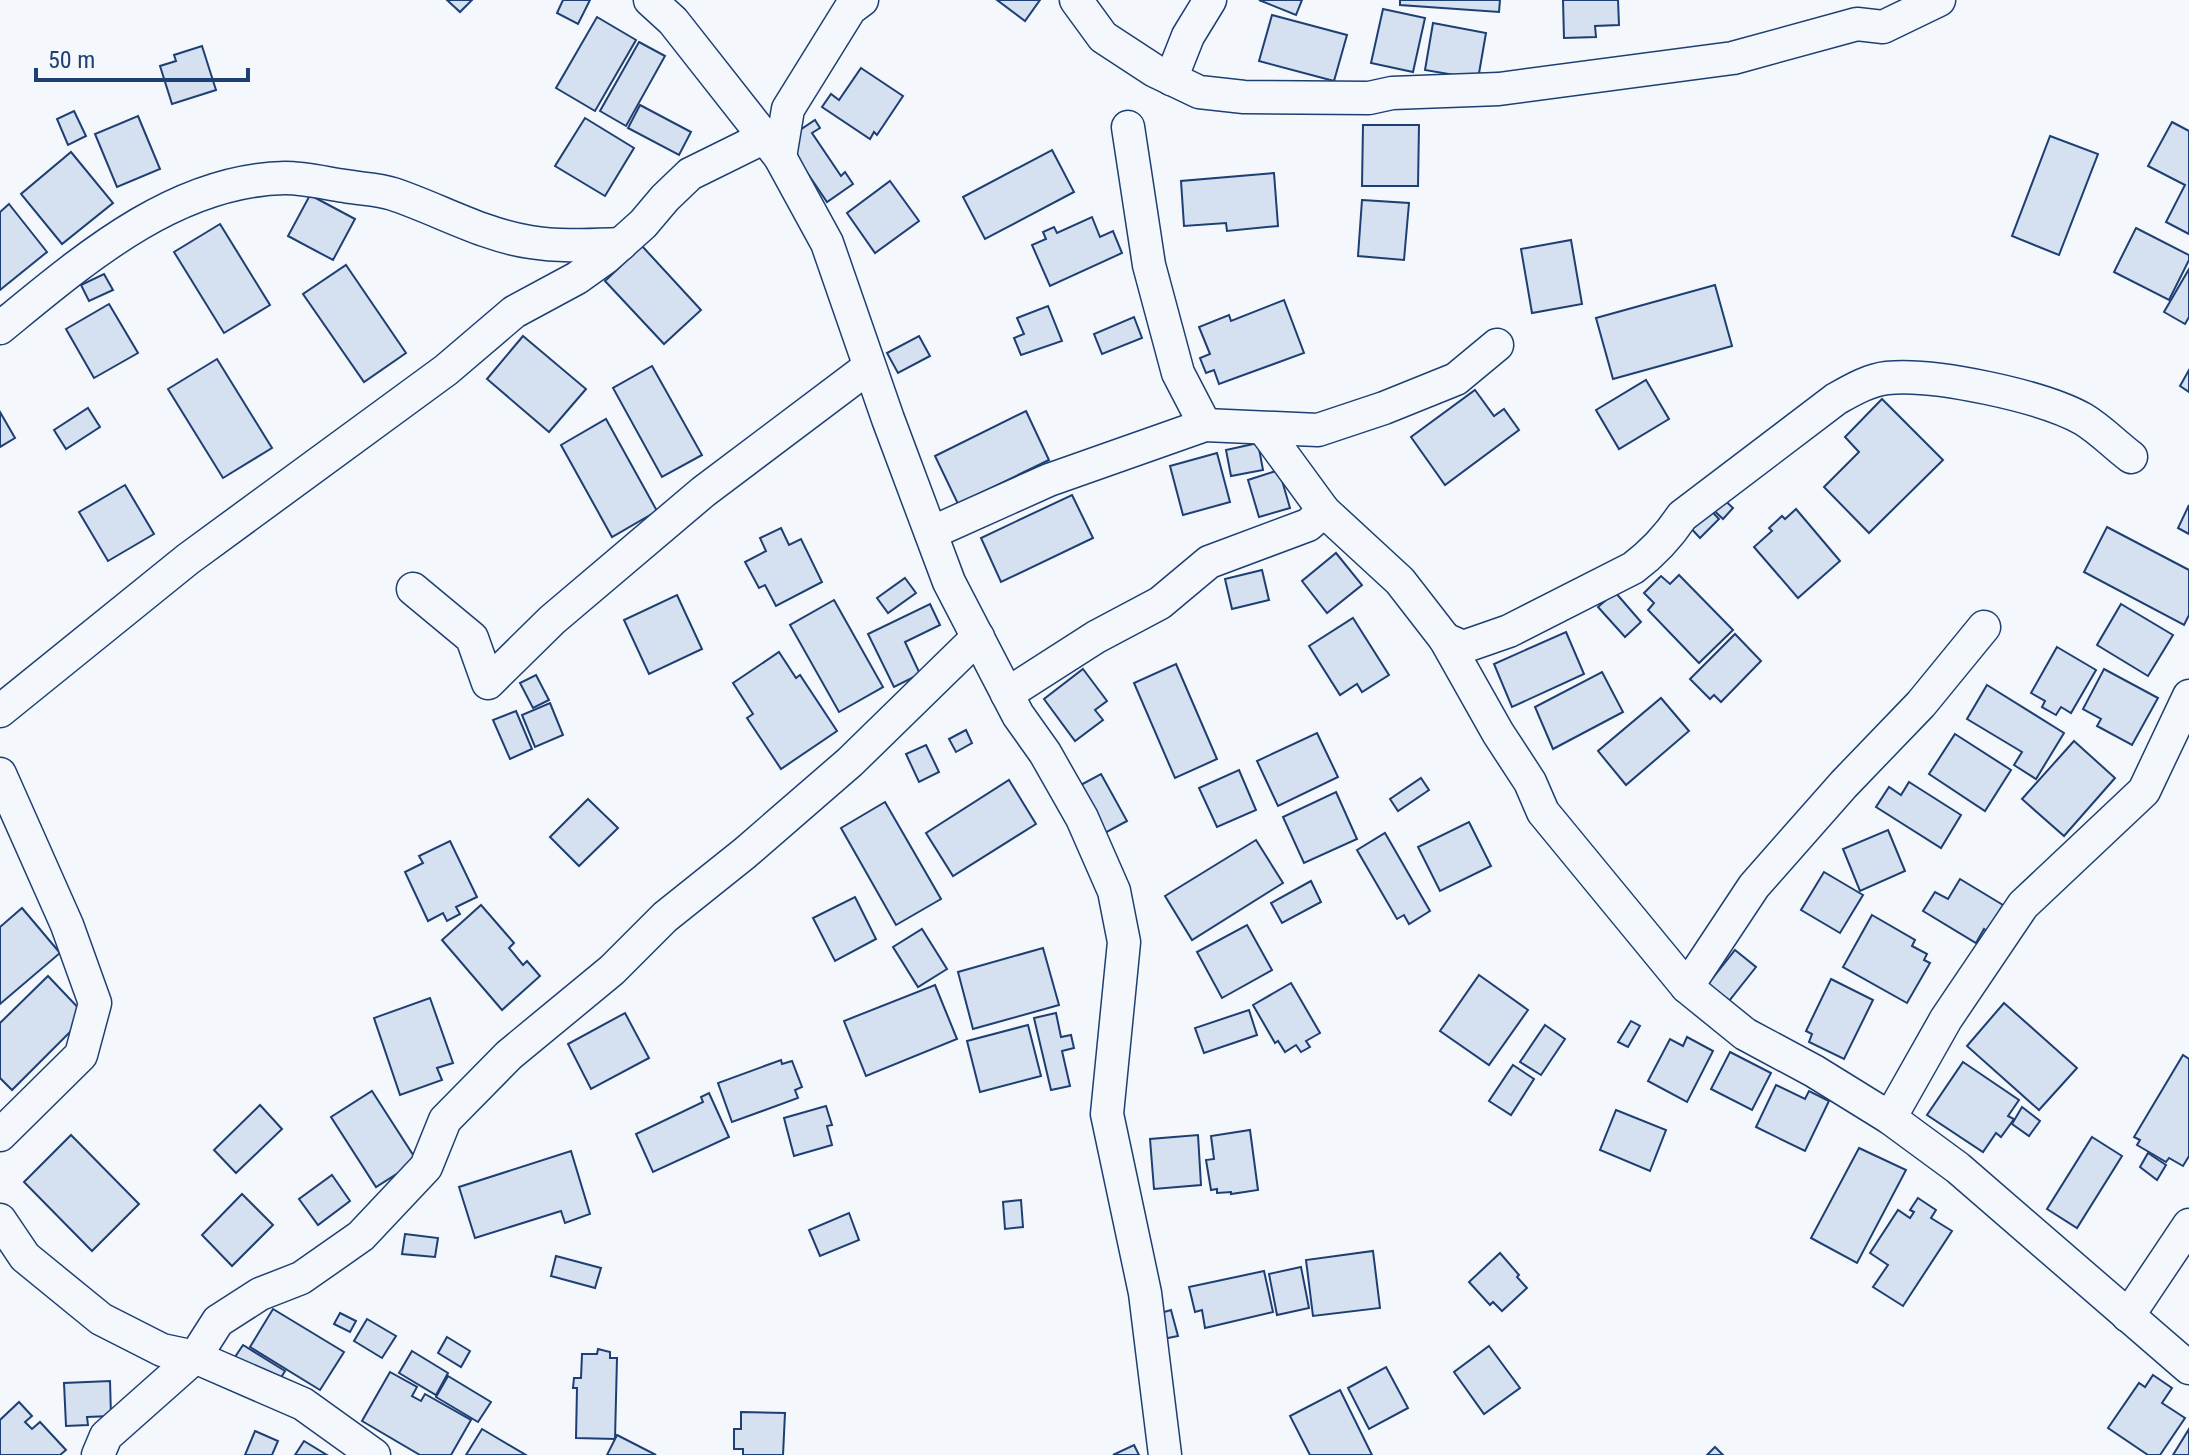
<svg xmlns="http://www.w3.org/2000/svg" width="2189" height="1455" viewBox="0 0 2189 1455" font-family="'Roboto Condensed',sans-serif">
<style>
.building{fill:#d5e0f0;stroke:#1d3f73;stroke-width:2}
.lines{fill:none;stroke-linecap:round;stroke-linejoin:round}
.minor-casing{stroke:#1d3f73;stroke-width:35}
.minor{stroke:#f4f7fb;stroke-width:32}
</style>
<rect width="100%" height="100%" fill="#f4f7fb"/>
<g class="building">
<path d="M447,0H472L460,12Z"/>
<path d="M563,0H590L578,24L557,13Z"/>
<path d="M997,0H1040L1025,21Z"/>
<path d="M1259,0H1302L1296,15Z"/>
<path d="M1400,0H1500L1499,12L1400,5Z"/>
<path d="M1563,0H1618L1619,25L1595,26L1596,37L1564,38Z"/>
<path d="M1383,9L1425,18L1413,72L1371,63Z"/>
<path d="M1272,15L1347,35L1334,81L1259,61Z"/>
<path d="M597,17L636,40L595,111L556,88Z"/>
<path d="M1433,23L1486,33L1478,79L1425,70Z"/>
<path d="M639,42L665,56L626,126L600,111Z"/>
<path d="M202,46L216,90L172,104L160,66L176,61L174,55Z"/>
<path d="M861,68L903,96L877,135L874,132L870,139L822,107L831,94L839,100Z"/>
<path d="M640,105L691,132L679,155L628,128Z"/>
<path d="M74,111L86,136L68,145L57,119Z"/>
<path d="M138,116L160,169L117,187L95,134Z"/>
<path d="M585,118L634,148L605,196L555,166Z"/>
<path d="M815,120L820,128L812,133L841,176L845,172L853,184L827,202L785,140Z"/>
<path d="M2172,122L2189,131V234L2166,222L2185,185L2148,166Z"/>
<path d="M1363,125H1419L1418,186H1362Z"/>
<path d="M2050,136L2098,154L2059,255L2012,236Z"/>
<path d="M1052,150L1074,192L985,239L963,197Z"/>
<path d="M71,152L113,203L62,244L21,194Z"/>
<path d="M1274,173L1278,226L1227,231L1226,223L1184,226L1181,181Z"/>
<path d="M890,181L919,221L875,253L847,213Z"/>
<path d="M310,195L355,219L333,260L288,236Z"/>
<path d="M1362,200L1409,203L1404,260L1358,256Z"/>
<path d="M9,204L47,252L0,290V212Z"/>
<path d="M1092,217L1100,237L1113,231L1122,253L1050,286L1032,245L1046,239L1043,232L1054,227L1057,233Z"/>
<path d="M220,224L270,305L224,333L174,252Z"/>
<path d="M2136,228L2189,255V260L2169,300L2114,272Z"/>
<path d="M1571,240L1582,304L1532,313L1521,249Z"/>
<path d="M642,246L701,310L664,344L605,281Z"/>
<path d="M346,265L406,353L364,382L303,294Z"/>
<path d="M2189,269V317L2185,324L2164,312Z"/>
<path d="M104,274L113,290L89,301L81,285Z"/>
<path d="M1715,285L1732,346L1613,379L1596,318Z"/>
<path d="M1284,300L1304,353L1219,384L1214,370L1206,373L1200,358L1210,354L1199,327L1229,315L1231,321Z"/>
<path d="M109,304L138,353L94,378L66,329Z"/>
<path d="M1048,306L1062,341L1021,355L1014,338L1024,334L1017,318Z"/>
<path d="M1134,317L1142,338L1102,354L1094,334Z"/>
<path d="M523,336L586,389L549,432L487,379Z"/>
<path d="M919,336L930,356L898,373L887,353Z"/>
<path d="M217,359L272,448L223,478L168,389Z"/>
<path d="M652,366L702,455L662,477L613,388Z"/>
<path d="M2189,370V392L2180,386Z"/>
<path d="M1646,380L1669,419L1619,449L1596,410Z"/>
<path d="M1475,390L1494,416L1504,409L1519,430L1445,485L1411,437Z"/>
<path d="M1882,399L1943,460L1869,533L1824,487L1859,452L1845,437Z"/>
<path d="M88,408L100,427L66,449L54,430Z"/>
<path d="M1026,411L1049,460L958,504L935,456Z"/>
<path d="M0,412L15,438L0,447Z"/>
<path d="M606,419L657,511L612,537L561,445Z"/>
<path d="M1258,443L1263,470L1231,476L1226,450Z"/>
<path d="M1217,453L1230,502L1183,515L1170,466Z"/>
<path d="M1279,470L1290,508L1259,517L1248,480Z"/>
<path d="M125,485L154,534L108,561L79,512Z"/>
<path d="M1717,493L1733,508L1723,519L1707,504Z"/>
<path d="M1072,495L1093,538L1001,582L981,538Z"/>
<path d="M1705,504L1719,519L1700,538L1686,523Z"/>
<path d="M2189,505V534L2178,528Z"/>
<path d="M1796,509L1840,561L1798,598L1754,547L1772,531L1769,528L1782,516L1785,519Z"/>
<path d="M2107,527L2189,570V615L2184,625L2084,572Z"/>
<path d="M781,528L789,545L801,539L822,582L776,606L765,585L759,588L745,562L766,551L760,538Z"/>
<path d="M1336,553L1362,585L1327,613L1302,581Z"/>
<path d="M1262,570L1269,600L1232,609L1225,579Z"/>
<path d="M1679,575L1733,630L1699,663L1648,610L1654,603L1644,593L1661,576L1670,584Z"/>
<path d="M905,578L916,593L888,613L877,598Z"/>
<path d="M1615,592L1641,622L1625,637L1598,607Z"/>
<path d="M677,595L702,649L649,674L624,620Z"/>
<path d="M834,600L883,687L839,712L790,625Z"/>
<path d="M930,604L940,625L905,642L920,674L894,687L868,634Z"/>
<path d="M2121,604L2173,635L2148,676L2097,645Z"/>
<path d="M1353,618L1389,675L1362,692L1357,684L1340,695L1309,646Z"/>
<path d="M1566,632L1584,674L1512,707L1494,664Z"/>
<path d="M1735,634L1761,661L1721,702L1714,695L1710,699L1690,679Z"/>
<path d="M2057,647L2096,670L2071,713L2061,707L2056,715L2042,707L2045,701L2031,693Z"/>
<path d="M779,652L796,678L800,675L837,731L781,769L747,718L753,714L733,683Z"/>
<path d="M1176,664L1217,759L1175,778L1134,683Z"/>
<path d="M1083,669L1107,701L1095,710L1103,720L1075,741L1044,699Z"/>
<path d="M2104,669L2158,698L2132,745L2097,726L2101,719L2083,709Z"/>
<path d="M1602,672L1623,712L1553,749L1535,707Z"/>
<path d="M536,675L549,700L533,708L520,683Z"/>
<path d="M1987,685L2064,733L2036,779L2014,765L2022,752L1967,719Z"/>
<path d="M1661,698L1689,731L1626,785L1598,751Z"/>
<path d="M550,703L563,735L535,747L522,715Z"/>
<path d="M516,711L532,749L510,759L493,720Z"/>
<path d="M966,730L972,743L956,752L949,739Z"/>
<path d="M1317,733L1338,777L1278,806L1257,761Z"/>
<path d="M1955,734L2011,770L1985,811L1929,774Z"/>
<path d="M2074,741L2115,778L2064,836L2022,799Z"/>
<path d="M926,745L939,772L919,782L906,754Z"/>
<path d="M1239,770L1256,810L1217,827L1199,788Z"/>
<path d="M1101,774L1127,821L1103,834L1077,787Z"/>
<path d="M1421,778L1429,790L1398,811L1390,799Z"/>
<path d="M1009,780L1036,824L953,876L926,833Z"/>
<path d="M1909,782L1961,815L1941,848L1876,807L1889,787L1901,795Z"/>
<path d="M1336,792L1357,839L1304,863L1283,817Z"/>
<path d="M588,799L618,828L579,866L550,837Z"/>
<path d="M885,802L941,899L896,925L841,828Z"/>
<path d="M1469,822L1491,866L1440,891L1418,847Z"/>
<path d="M1888,830L1905,871L1860,891L1843,849Z"/>
<path d="M1385,833L1430,911L1409,924L1404,915L1397,919L1357,850Z"/>
<path d="M1256,840L1283,883L1192,940L1165,896Z"/>
<path d="M450,841L477,897L456,907L460,914L447,921L443,913L428,921L405,872L423,863L419,856Z"/>
<path d="M1824,872L1863,895L1840,933L1801,910Z"/>
<path d="M1960,879L2003,905L1987,931L1984,929L1976,943L1923,911L1935,892L1948,899Z"/>
<path d="M1311,881L1321,902L1282,923L1271,903Z"/>
<path d="M855,897L876,939L835,961L813,918Z"/>
<path d="M481,905L514,943L509,948L523,965L527,961L540,976L502,1010L442,940Z"/>
<path d="M22,908L60,953L0,1004V927Z"/>
<path d="M1872,915L1915,940L1912,946L1927,954L1924,960L1930,963L1907,1003L1843,967Z"/>
<path d="M1247,925L1272,970L1222,998L1197,952Z"/>
<path d="M922,929L947,969L918,987L893,947Z"/>
<path d="M1043,948L1059,1005L973,1029L958,972Z"/>
<path d="M1735,950L1756,967L1725,1006L1704,989Z"/>
<path d="M1479,975L1528,1010L1489,1065L1440,1031Z"/>
<path d="M48,976L86,1016L12,1090L0,1078V1023Z"/>
<path d="M1831,979L1873,1000L1844,1059L1809,1042L1812,1034L1806,1031Z"/>
<path d="M1291,983L1320,1033L1306,1041L1310,1047L1301,1052L1296,1045L1285,1052L1278,1041L1275,1043L1253,1005Z"/>
<path d="M935,985L957,1039L866,1076L844,1021Z"/>
<path d="M430,998L453,1063L437,1068L442,1080L400,1095L374,1018Z"/>
<path d="M2004,1003L2077,1068L2039,1110L1967,1046Z"/>
<path d="M1249,1010L1257,1035L1204,1053L1195,1028Z"/>
<path d="M625,1013L649,1058L591,1089L568,1044Z"/>
<path d="M1056,1013L1061,1037L1071,1035L1074,1048L1062,1051L1070,1086L1051,1090L1034,1018Z"/>
<path d="M1631,1021L1640,1026L1628,1047L1618,1042Z"/>
<path d="M1028,1025L1041,1076L980,1092L967,1041Z"/>
<path d="M1545,1025L1565,1039L1541,1075L1520,1062Z"/>
<path d="M1687,1037L1713,1051L1687,1102L1648,1081L1670,1039L1683,1046Z"/>
<path d="M1730,1052L1771,1073L1752,1110L1711,1089Z"/>
<path d="M2183,1055L2189,1059V1156L2183,1166L2169,1158L2166,1162L2137,1145L2140,1140L2134,1137Z"/>
<path d="M781,1060L782,1064L792,1061L802,1087L795,1090L798,1098L732,1122L718,1083Z"/>
<path d="M1963,1062L2019,1100L2008,1116L2014,1119L2001,1137L1996,1133L1983,1152L1927,1115Z"/>
<path d="M1513,1065L1534,1079L1511,1115L1489,1101Z"/>
<path d="M1776,1085L1805,1099L1809,1091L1829,1101L1805,1151L1756,1127Z"/>
<path d="M372,1091L417,1161L376,1187L331,1117Z"/>
<path d="M709,1093L729,1137L653,1172L636,1134L703,1102L701,1097Z"/>
<path d="M260,1105L282,1129L236,1173L214,1150Z"/>
<path d="M826,1106L832,1125L827,1126L832,1145L794,1156L784,1118Z"/>
<path d="M2022,1107L2040,1121L2029,1136L2012,1124Z"/>
<path d="M1616,1110L1666,1130L1650,1171L1600,1150Z"/>
<path d="M1250,1130L1258,1190L1231,1194V1192L1217,1193V1189L1211,1190L1206,1160L1214,1159L1211,1136Z"/>
<path d="M71,1135L139,1204L92,1251L24,1182Z"/>
<path d="M1198,1135L1201,1185L1154,1189L1150,1139Z"/>
<path d="M2092,1137L2122,1156L2077,1228L2047,1209Z"/>
<path d="M1859,1148L1906,1170L1857,1263L1811,1238Z"/>
<path d="M571,1151L590,1214L565,1223L561,1211L475,1238L459,1187Z"/>
<path d="M2148,1153L2166,1165L2157,1180L2140,1167Z"/>
<path d="M332,1175L350,1201L318,1225L299,1199Z"/>
<path d="M242,1194L273,1225L232,1266L202,1235Z"/>
<path d="M1918,1198L1936,1210L1931,1218L1952,1231L1903,1306L1873,1287L1888,1265L1870,1253L1898,1210L1910,1218L1914,1212L1910,1210Z"/>
<path d="M1021,1200L1023,1227L1005,1229L1003,1202Z"/>
<path d="M849,1213L859,1240L820,1256L809,1230Z"/>
<path d="M405,1234L438,1238L435,1257L402,1254Z"/>
<path d="M1373,1251L1380,1308L1313,1316L1306,1260Z"/>
<path d="M1500,1253L1519,1275L1517,1277L1527,1288L1502,1311L1493,1302L1490,1305L1469,1282Z"/>
<path d="M556,1256L601,1268L595,1288L551,1276Z"/>
<path d="M1301,1267L1309,1308L1277,1315L1269,1274Z"/>
<path d="M1264,1271L1273,1312L1205,1328L1202,1310L1195,1312L1189,1287Z"/>
<path d="M273,1309L344,1352L320,1390L250,1347Z"/>
<path d="M1171,1310L1178,1336L1163,1339L1157,1314Z"/>
<path d="M340,1313L356,1321L350,1332L334,1324Z"/>
<path d="M367,1319L396,1336L382,1358L354,1341Z"/>
<path d="M447,1337L470,1351L461,1367L438,1353Z"/>
<path d="M243,1345L285,1371L276,1386L233,1360Z"/>
<path d="M1489,1346L1520,1388L1484,1414L1454,1372Z"/>
<path d="M598,1349L610,1352V1358H617L615,1439L576,1438L577,1388H573L574,1378H581L582,1354H597Z"/>
<path d="M412,1351L448,1373L436,1395L399,1373Z"/>
<path d="M1386,1367L1408,1408L1369,1429L1348,1388Z"/>
<path d="M390,1372L417,1387L412,1396L421,1401L425,1394L471,1420L451,1455H420L362,1421Z"/>
<path d="M2153,1375L2172,1388L2162,1403L2185,1418L2160,1455H2148L2108,1428L2139,1383L2145,1387Z"/>
<path d="M448,1376L491,1402L478,1422L436,1397Z"/>
<path d="M110,1381L111,1416L87,1417L88,1425L66,1426L64,1383Z"/>
<path d="M1340,1390L1372,1455H1310L1290,1416Z"/>
<path d="M19,1402L32,1416L25,1422L32,1429L40,1422L66,1450L60,1455H0V1420Z"/>
<path d="M741,1412L785,1413L783,1455H743V1449H734V1429H741Z"/>
<path d="M482,1429L526,1455H466Z"/>
<path d="M2189,1429V1455H2173Z"/>
<path d="M255,1431L278,1441L272,1455H245Z"/>
<path d="M617,1435L656,1455H607Z"/>
<path d="M304,1441L327,1455H295Z"/>
<path d="M1134,1445L1139,1455H1113Z"/>
<path d="M1715,1447L1723,1455H1707Z"/>
</g>
<g class="lines">
<g class="minor-casing">
<g id="minor">
<path d="M650,0L673,21L780,157L827,243L888,419L949,582L1018,715L1045,753L1082,818L1114,891L1124,942L1107,1114L1145,1293L1165,1455"/>
<path d="M1076,0L1103,37L1155,71L1199,92L1244,97L1369,98L1392,93L1499,89L1733,58L1857,24L1883,27L1939,0"/>
<path d="M1171,79L1188,36L1210,0"/>
<path d="M1128,127L1149,265L1178,373L1205,425"/>
<path d="M780,157L788,109L850,9L862,0"/>
<path d="M0,328C82,261 174,180 285,178C304,178 325,183 345,186C360,189 378,189 393,194C438,209 483,235 530,242C560,247 591,245 621,244"/>
<path d="M1264,429L1324,511"/>
<path d="M931,533L1049,480L1205,425L1318,430L1384,408L1456,379L1497,345"/>
<path d="M413,589L472,638L488,683L552,620L703,492L869,367"/>
<path d="M1445,639L1463,647L1509,631L1633,568C1653,553 1668,537 1682,516L1836,399C1852,390 1869,380 1887,378C1934,373 2042,396 2083,419C2100,429 2115,445 2131,457"/>
<path d="M1007,694L1096,637L1160,603L1209,562L1308,525L1324,511L1400,581L1445,639L1498,733L1530,782L1543,812L1687,987L1745,1034L1814,1071L1890,1118L1958,1168L2189,1368"/>
<path d="M0,711L188,559L446,370L514,312L577,278L605,258L643,224L665,198L690,174L765,137"/>
<path d="M0,774L67,925L95,1003L81,1055L0,1135"/>
<path d="M1687,987L1754,886L1844,784L1921,704L1984,627"/>
<path d="M1890,1118L1946,1019L2023,905L2144,791L2189,696"/>
<path d="M0,1220L25,1257L101,1319L162,1350L195,1357L218,1321L260,1294L301,1278L361,1236L426,1167L445,1120L509,1055L612,970L665,917L745,853L850,762L978,637"/>
<path d="M2128,1316L2189,1225"/>
<path d="M98,1455L106,1436L195,1357L303,1404L374,1455"/>
</g>
</g>
<use href="#minor" class="minor"/>
</g>
<path d="M36 68v12h212v-12" fill="none" stroke="#1d3f73" stroke-width="4"/>
<text x="48" y="68" font-size="24" fill="#1d3f73" stroke="#f4f7fb" stroke-width="6" paint-order="stroke">50 m</text>
</svg>
